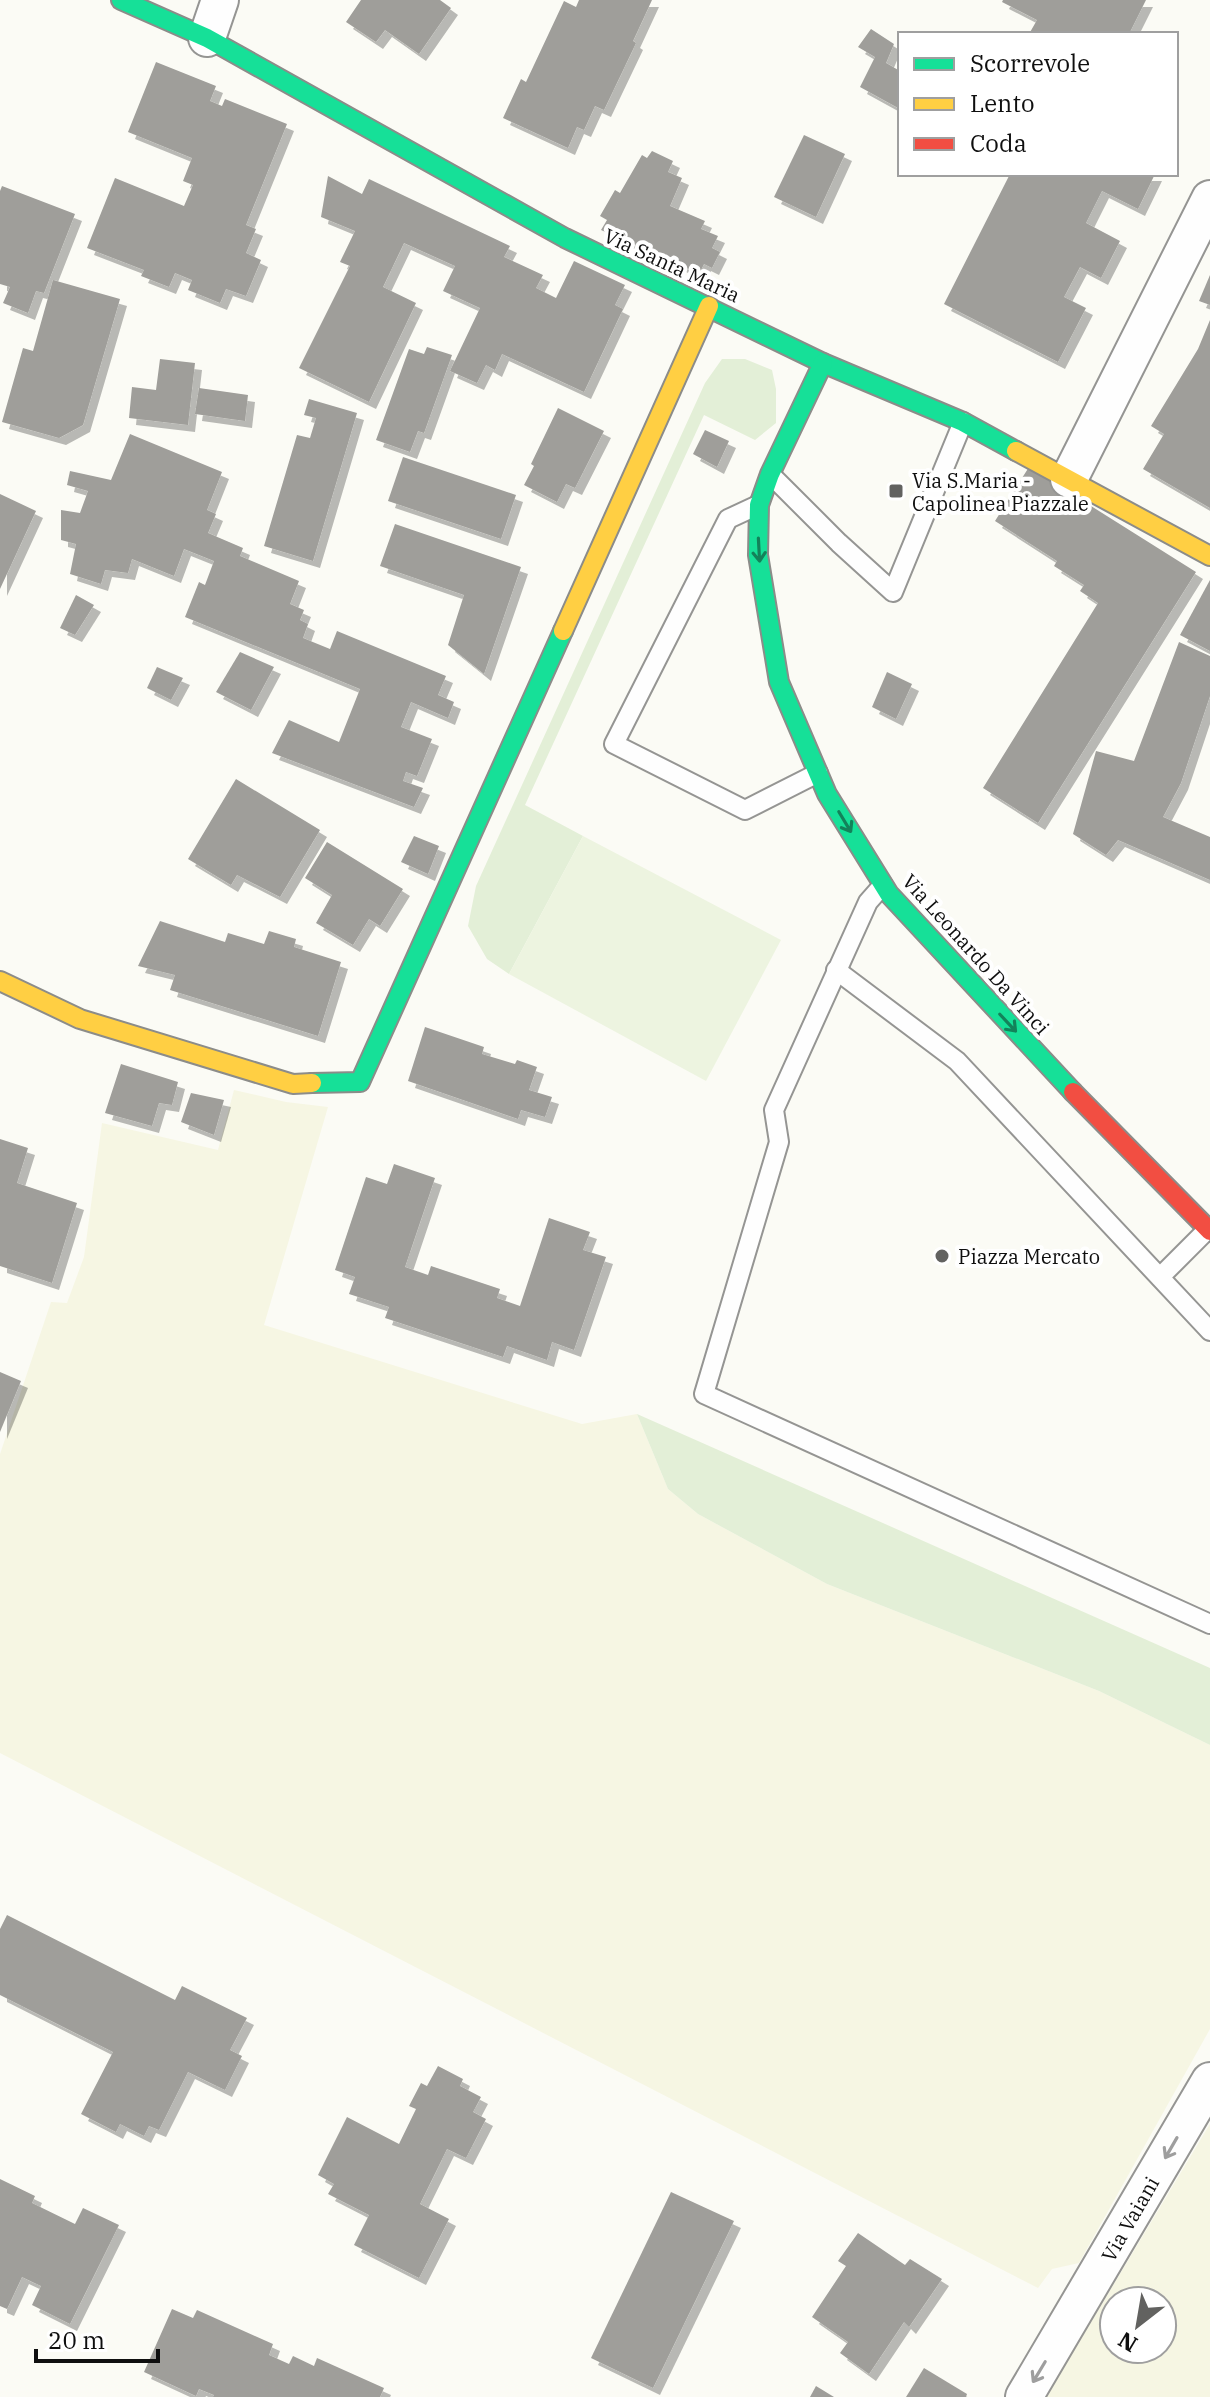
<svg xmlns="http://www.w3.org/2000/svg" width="1210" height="2397" viewBox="0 0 1210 2397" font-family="'IBM Plex Serif',serif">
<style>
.farmland{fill:#f6f6e3;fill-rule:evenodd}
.green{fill:#e3efd7}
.pitch{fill:#edf4e0}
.building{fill:#9f9e9a;filter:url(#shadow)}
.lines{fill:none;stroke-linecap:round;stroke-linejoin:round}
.lane-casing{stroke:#959593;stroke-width:22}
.street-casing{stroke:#959593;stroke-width:40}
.fast-casing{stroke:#8c8c89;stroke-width:22}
.slow-casing{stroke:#8c8c89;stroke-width:22}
.jam-casing{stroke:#8c8c89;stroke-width:22}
.lane{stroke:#fefefe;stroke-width:18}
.street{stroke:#fefefe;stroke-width:36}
.fast{stroke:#16e098;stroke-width:18}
.slow{stroke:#ffcf43;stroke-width:18}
.jam{stroke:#f24e42;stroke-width:18}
.oneway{stroke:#13825a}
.oneway2{stroke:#9e9e9e}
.poi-dot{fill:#626260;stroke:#fff;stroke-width:3}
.labels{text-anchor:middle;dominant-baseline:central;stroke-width:8;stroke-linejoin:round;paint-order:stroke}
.street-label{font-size:20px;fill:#0f0f0f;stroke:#fff}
.poi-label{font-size:20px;fill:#0f0f0f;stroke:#fff;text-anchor:start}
</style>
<defs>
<filter id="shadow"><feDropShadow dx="7" dy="7" stdDeviation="0" flood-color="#0004"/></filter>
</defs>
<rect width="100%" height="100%" fill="#fbfbf5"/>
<g class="farmland">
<path d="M234,1090L286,1102L328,1107L264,1325L582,1424L637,1414L668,1489L698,1514L827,1584L1099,1691L1210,1745V2029L1079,2263L1052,2269L1038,2288L0,1753V1454L51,1302L67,1303L84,1257L102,1123L218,1150Z"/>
<path d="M1210,2124V2397H1046ZM1114,2301H1162V2349H1114Z"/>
</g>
<g class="green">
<path d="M722,359H745L772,370L776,389V423L755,440L704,415L525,805L583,836L509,974L487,959L468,926L476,886L705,383Z"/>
<path d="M637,1414L1210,1668V1745L1099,1691L827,1584L698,1514L668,1489Z"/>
</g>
<path class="pitch" d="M583,836L781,940L706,1081L509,974Z"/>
<g class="building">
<path d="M361,0H440L451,8L419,54L385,30L376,42L346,22Z"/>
<path d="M579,0H652L633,41L636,43L604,110L595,106L584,130L577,127L568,148L503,118L521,79L526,82L564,1L576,7Z"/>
<path d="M1003,0H1146L1129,34H1029L1037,20L1002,2Z"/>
<path d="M871,29L894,44L886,63L900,71V109L860,87L875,57L858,47Z"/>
<path d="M156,62L216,86L210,101L222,106L225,99L287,124L246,225L256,229L246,253L261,260L246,296L226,289L220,303L188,290L192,280L175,273L169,287L141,276L144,270L87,248L115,178L184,206L193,185L183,181L192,158L128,132Z"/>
<path d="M804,135L845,154L816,217L774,197Z"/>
<path d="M652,151L673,161L668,172L682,178L670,206L705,221L701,229L718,236L712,248L720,252L712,268L704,264L699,274L601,230L607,220L600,216L615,190L620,193L642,155L647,158Z"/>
<path d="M1010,174H1155L1138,209L1102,191L1086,223L1120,241L1101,278L1080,267L1064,297L1086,308L1058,362L944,304Z"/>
<path d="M328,176L362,194L369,179L510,246L504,257L543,275L536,288L556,298L574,261L625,285L615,305L623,309L584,392L502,354L495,370L486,365L477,383L450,371L480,308L443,291L455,266L404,243L383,287L416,303L369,402L299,368L350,266L340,262L355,231L321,217Z"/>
<path d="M2,186L75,214L44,293L36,291L28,313L3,303L10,287L0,284V191Z"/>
<path d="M1210,275V305L1199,301Z"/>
<path d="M53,280L120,299L83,425L59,438L2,422L23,348L33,351Z"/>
<path d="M1210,320V508L1143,469L1164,434L1151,426L1198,349Z"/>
<path d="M427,347L452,355L424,433L418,431L410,452L376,440L409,349L424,354Z"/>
<path d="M160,359L195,363L188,425L129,418L132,387L156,390Z"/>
<path d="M199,388L248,395L245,421L195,414Z"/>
<path d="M309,399L357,413L313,561L264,546L297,435L310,438L316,418L304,415Z"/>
<path d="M558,408L604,431L575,488L566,484L557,502L524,485L534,466L531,464Z"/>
<path d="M705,430L729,441L717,467L693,454Z"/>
<path d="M130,434L222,472L207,510L216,514L208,533L243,548L240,556L299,581L290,604L304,610L300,620L308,624L303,638L330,649L337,631L446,676L438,695L454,702L448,718L411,702L401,727L432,739L417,776L406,772L403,781L423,788L414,807L272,753L289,720L339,742L360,689L185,617L199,582L205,585L214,561L184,549L174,576L132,559L128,573L105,570L101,584L70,574L76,544L61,540V510L80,513L88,491L67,485L70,471L111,480Z"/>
<path d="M403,457L516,495L501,539L388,501Z"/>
<path d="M1029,467L1196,572L1038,823L983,788L1098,603L1080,591L1084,585L1054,566L1057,561L995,521Z"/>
<path d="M0,494L36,511L0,589Z"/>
<path d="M395,524L521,567L484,674L448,645L464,595L380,566Z"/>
<path d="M1210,580V651L1180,635Z"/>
<path d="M76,595L94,605L75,635L60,628Z"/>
<path d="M1179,642L1210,656V696L1181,783L1163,817L1210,837V880L1118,840L1106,855L1073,834L1096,751L1134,761Z"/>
<path d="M240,652L274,667L251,710L216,692Z"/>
<path d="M157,667L183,678L171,700L147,688Z"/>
<path d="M887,672L912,684L896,719L872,707Z"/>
<path d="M236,779L320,830L280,897L237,875L231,885L188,859Z"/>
<path d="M414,836L439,846L428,874L401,862Z"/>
<path d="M327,842L403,889L380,926L369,919L353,945L316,923L332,895L305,878Z"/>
<path d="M160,921L225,942L228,933L264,944L269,931L296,939L294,947L341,962L318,1036L170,990L175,975L138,966Z"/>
<path d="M425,1027L484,1047L482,1054L515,1064L517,1060L537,1067L529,1090L552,1097L545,1117L521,1110L518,1119L408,1081Z"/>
<path d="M121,1064L178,1082L172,1105L159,1103L152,1126L105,1113Z"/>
<path d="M191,1093L224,1100L214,1135L181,1122Z"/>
<path d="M0,1139L28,1148L17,1183L77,1203L52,1283L0,1266Z"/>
<path d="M394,1164L435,1178L405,1267L428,1275L431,1266L500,1289L497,1298L520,1306L549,1218L590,1232L583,1250L606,1257L574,1350L552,1342L547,1360L507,1346L503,1357L385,1318L389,1307L349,1294L355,1277L335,1270L366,1177L387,1184Z"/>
<path d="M0,1372L21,1381L0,1432Z"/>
<path d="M7,1915L175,2000L182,1986L247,2018L230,2050L242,2056L225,2090L188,2072L159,2130L149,2126L144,2136L120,2124L116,2132L81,2114L113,2052L0,1995V1929Z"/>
<path d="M438,2066L463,2079L460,2086L481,2097L473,2112L486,2119L466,2158L447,2149L420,2204L449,2219L419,2278L354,2245L369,2215L328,2194L334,2184L318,2175L347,2117L399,2144L416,2109L409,2106L421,2083L427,2086Z"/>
<path d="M0,2179L35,2196L32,2203L75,2224L83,2208L119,2225L70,2324L32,2305L41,2286L22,2277L7,2309L0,2306Z"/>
<path d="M671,2192L734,2221L653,2388L591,2358Z"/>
<path d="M858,2233L905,2265L910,2259L942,2279L909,2327L904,2322L869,2374L840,2353L848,2342L812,2317L846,2266L838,2261Z"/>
<path d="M172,2309L193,2318L197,2310L273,2344L269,2355L289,2364L293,2356L314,2366L317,2358L384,2388L380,2397H213L214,2395L199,2389L196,2396L144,2372Z"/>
<path d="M924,2368L967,2394L966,2397H906Z"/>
<path d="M816,2386L834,2397H810Z"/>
</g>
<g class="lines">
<g class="lane-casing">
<g id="lane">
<path d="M772,476L839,543L893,592L963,422"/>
<path d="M756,506L728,519L614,744L745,810L818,773"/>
<path d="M883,885L868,902L774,1110L779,1142L704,1394L1210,1624"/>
<path d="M836,970L957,1061L1210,1331"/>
<path d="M1160,1277L1208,1229"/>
</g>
</g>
<g class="street-casing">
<g id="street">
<path d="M207,38L220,0"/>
<path d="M1069,479L1210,199"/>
<path d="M1024,2397L1210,2081"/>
</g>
</g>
<g class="fast-casing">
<g id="fast">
<path d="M121,0L207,38L565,238L823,363L963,422L1016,451"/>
<path d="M823,363L770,474L759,505L758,555L779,682L827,794L889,894L1073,1092"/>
<path d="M312,1083L360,1082L563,631"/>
</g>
</g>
<g class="slow-casing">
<g id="slow">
<path d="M1016,451L1210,556"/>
<path d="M563,631L709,306"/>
<path d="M0,981L80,1019L293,1084L312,1083"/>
</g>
</g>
<g class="jam-casing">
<path id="jam" d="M1073,1092L1210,1231"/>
</g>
<use href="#lane" class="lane"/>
<use href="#street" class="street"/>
<use href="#fast" class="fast"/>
<use href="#slow" class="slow"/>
<use href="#jam" class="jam"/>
</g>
<defs><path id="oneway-shaft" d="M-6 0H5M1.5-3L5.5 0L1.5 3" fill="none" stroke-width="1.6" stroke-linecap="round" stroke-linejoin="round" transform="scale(2)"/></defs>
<g class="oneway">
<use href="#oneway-shaft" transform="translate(759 550) rotate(87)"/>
<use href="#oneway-shaft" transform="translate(845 822) rotate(59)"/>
<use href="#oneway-shaft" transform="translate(1008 1023) rotate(47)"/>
</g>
<g class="oneway2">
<use href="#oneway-shaft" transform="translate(1171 2148) rotate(120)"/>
<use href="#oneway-shaft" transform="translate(1039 2372) rotate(121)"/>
</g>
<g class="poi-dot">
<rect x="888" y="483" width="16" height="16" rx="4"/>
<circle cx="942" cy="1256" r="8"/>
</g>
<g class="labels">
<g class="street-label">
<text transform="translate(672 265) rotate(25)">Via Santa Maria</text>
<text transform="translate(976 954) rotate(48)">Via Leonardo Da Vinci</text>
<text transform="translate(1130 2219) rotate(-60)">Via Vaiani</text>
</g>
<g class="poi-label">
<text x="912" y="480">Via S.Maria -<tspan x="912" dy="23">Capolinea Piazzale</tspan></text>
<text x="958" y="1256">Piazza Mercato</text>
</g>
</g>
<rect x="898" y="32" width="280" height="144" fill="#ffffff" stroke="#9f9f9f" stroke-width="2"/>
<rect x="914" y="58" width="40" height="12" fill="#16e098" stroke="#9f9f9f" stroke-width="2"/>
<text x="970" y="72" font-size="24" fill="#0f0f0f">Scorrevole</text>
<rect x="914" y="98" width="40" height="12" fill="#ffcf43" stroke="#9f9f9f" stroke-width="2"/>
<text x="970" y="112" font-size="24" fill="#0f0f0f">Lento</text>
<rect x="914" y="138" width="40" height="12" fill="#f24e42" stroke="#9f9f9f" stroke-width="2"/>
<text x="970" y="152" font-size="24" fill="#0f0f0f">Coda</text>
<g transform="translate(1138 2325) rotate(211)"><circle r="38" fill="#ffffff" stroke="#9f9f9f" stroke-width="2"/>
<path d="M0-6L14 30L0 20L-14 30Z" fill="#626260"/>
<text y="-12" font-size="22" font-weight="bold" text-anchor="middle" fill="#0f0f0f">N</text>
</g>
<path d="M36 2349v12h122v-12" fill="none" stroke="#0f0f0f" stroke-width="4"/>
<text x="48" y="2349" font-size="24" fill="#0f0f0f" stroke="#ffffff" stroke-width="6" paint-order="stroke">20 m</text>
</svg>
